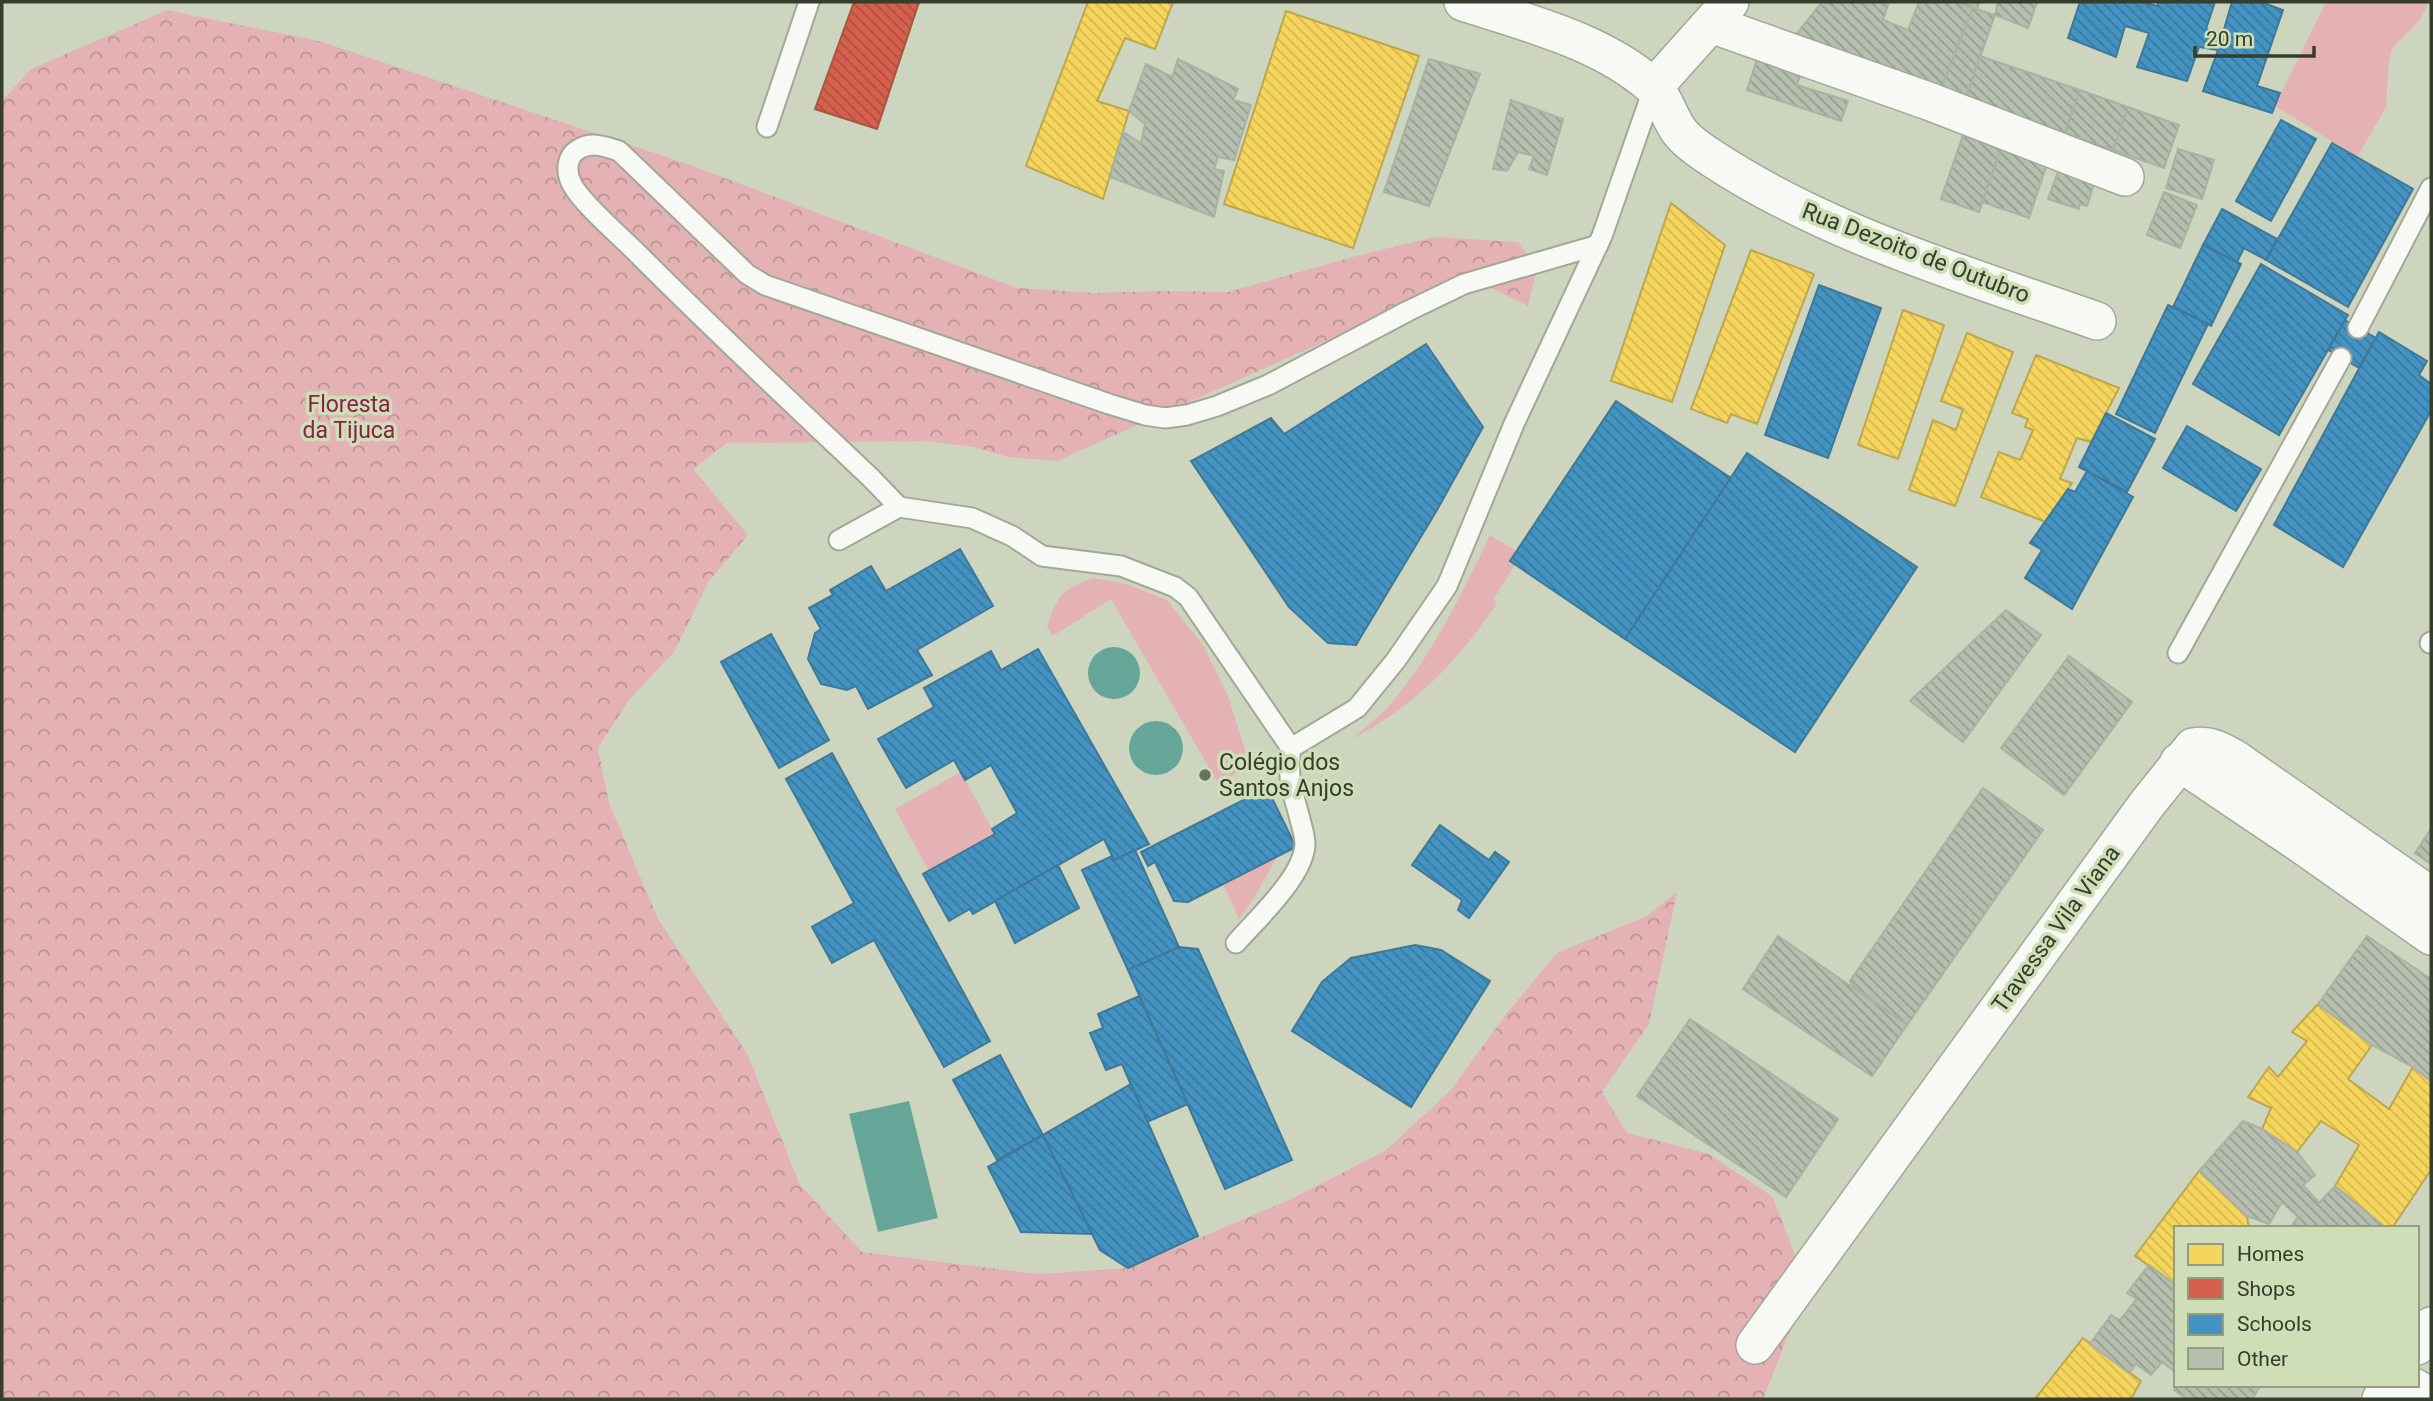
<svg xmlns="http://www.w3.org/2000/svg" width="2433" height="1401" viewBox="0 0 2433 1401" font-family="Roboto,sans-serif">
<style>
.grass{fill:#e4b2b5}
.forest{fill:url(#forest-crowns)}
.water{fill:#65a698}
.homes{fill:url(#homes-back-hatch);stroke:#bda74e;stroke-width:2}
.shops{fill:url(#shops-back-hatch);stroke:#a65643;stroke-width:2}
.schools{fill:url(#schools-back-hatch);stroke:#3f7996;stroke-width:2}
.building{fill:url(#building-back-hatch);stroke:#a8b2a2;stroke-width:2}
.lines{fill:none;stroke-linecap:round;stroke-linejoin:round}
.lane-casing{stroke:#a2a896;stroke-width:23}
.street-casing{stroke:#a2a896;stroke-width:40}
.lane{stroke:#f8f9f5;stroke-width:19}
.street{stroke:#f8f9f5;stroke-width:37}
.poi-dot{fill:#6c7260;stroke:#cfdeb6;stroke-width:2.5}
.labels{text-anchor:middle;dominant-baseline:central;stroke-width:7;stroke-linejoin:round;paint-order:stroke}
.street-label{font-size:23px;fill:#373d2d;stroke:#cfdeb6}
.park-label{font-size:23px;fill:#882246;stroke:#cfdeb6}
.poi-label{font-size:23px;fill:#373d2d;stroke:#cfdeb6;text-anchor:start}
</style>
<defs>
<pattern id="forest-crowns" width="20" height="18" patternUnits="userSpaceOnUse" patternTransform="scale(1.75)"><rect width="20" height="18" fill="#e4b2b5"/><path d="M2 6a3 3 0 1 1 6 0M12 15a3 3 0 1 1 6 0" fill="none" stroke="#ba9294"/></pattern>
<pattern id="homes-back-hatch" width="6" height="6" patternUnits="userSpaceOnUse" patternTransform="scale(1.75)"><rect width="6" height="6" fill="#f6d55c"/><path d="M-1 5l2 2M0 0l6 6M5-1l2 2" fill="none" stroke="#d4b850"/></pattern>
<pattern id="shops-back-hatch" width="6" height="6" patternUnits="userSpaceOnUse" patternTransform="scale(1.75)"><rect width="6" height="6" fill="#d6604d"/><path d="M-1 5l2 2M0 0l6 6M5-1l2 2" fill="none" stroke="#ae5040"/></pattern>
<pattern id="schools-back-hatch" width="6" height="6" patternUnits="userSpaceOnUse" patternTransform="scale(1.75)"><rect width="6" height="6" fill="#4393c3"/><path d="M-1 5l2 2M0 0l6 6M5-1l2 2" fill="none" stroke="#39799f"/></pattern>
<pattern id="building-back-hatch" width="6" height="6" patternUnits="userSpaceOnUse" patternTransform="scale(1.75)"><rect width="6" height="6" fill="#b6bfaf"/><path d="M-1 5l2 2M0 0l6 6M5-1l2 2" fill="none" stroke="#959c8f"/></pattern>
</defs>
<rect width="100%" height="100%" fill="#cdd5bf"/>
<g class="grass">
<path d="M2326,2H2429L2419,21L2392,48L2388,70L2386,107L2357,157L2275,106Z"/>
<path d="M1490,535L1516,551L1510,561L1515,565L1494,598L1496,605C1455,664 1416,705 1352,739C1364,728 1378,718 1389,706C1432,656 1461,595 1490,535Z"/>
<path d="M1093,578L1127,584L1167,600L1203,645L1228,696L1250,766L1218,783L1111,599L1053,636L1047,627C1058,595 1061,590 1093,578Z"/>
<path d="M961,772L995,834L929,871L895,809Z"/>
<path d="M1277,857L1254,898L1239,919L1223,884Z"/>
</g>
<path class="forest" d="M167,10L319,41L690,165L1017,288L1094,293L1162,291L1228,292L1356,256L1434,237L1518,242L1537,268L1528,306L1469,277L1057,461L1008,457L974,447L927,441L727,443L693,469L748,535L709,581L674,652L629,700L598,748L609,803L658,919L748,1055L800,1185L862,1252L1039,1274L1128,1268L1289,1200L1385,1151L1450,1091L1507,1013L1557,953L1647,916L1677,892L1649,1024L1602,1092L1627,1133L1709,1154L1773,1197L1807,1288L1763,1399H2V101L31,69Z"/>
<g class="water">
<circle cx="1114" cy="673" r="26"/>
<circle cx="1156" cy="748" r="27"/>
<path d="M909,1101L938,1218L878,1232L849,1114Z"/>
</g>
<g class="homes">
<path d="M1088,2H1173L1155,49L1125,38L1097,101L1129,111L1103,199L1026,166Z"/>
<path d="M1286,11L1419,56L1353,248L1224,204Z"/>
<path d="M1671,203L1725,245L1672,402L1611,381Z"/>
<path d="M1751,250L1814,274L1757,424L1731,414L1727,423L1691,409Z"/>
<path d="M1903,310L1944,325L1898,459L1858,445Z"/>
<path d="M1967,333L2013,352L1955,506L1909,490L1933,420L1956,430L1963,409L1941,401Z"/>
<path d="M2036,355L2119,388L2091,442L2077,438L2060,479L2072,483L2046,522L1981,497L1999,452L2020,460L2033,430L2025,427L2028,419L2012,413Z"/>
<path d="M2318,1004L2372,1045L2348,1079L2389,1109L2413,1067L2431,1081V1170L2392,1228H2386L2335,1186L2359,1145L2321,1121L2297,1152L2262,1129L2271,1108L2248,1097L2269,1067L2278,1077L2307,1041L2292,1032Z"/>
<path d="M2199,1171L2247,1216L2249,1228H2176V1285L2135,1256Z"/>
<path d="M2083,1338L2141,1381L2131,1399H2035Z"/>
</g>
<path class="shops" d="M854,2H919L877,129L815,109Z"/>
<g class="schools">
<path d="M2080,2H2142L2157,6L2159,2H2215L2206,29L2222,36L2232,2H2261L2283,10L2257,86L2280,93L2272,113L2203,91L2218,50L2199,47L2187,81L2137,67L2149,33L2125,26L2116,57L2068,38Z"/>
<path d="M2281,120L2316,139L2271,221L2236,201Z"/>
<path d="M2332,143L2413,189L2348,307L2266,260Z"/>
<path d="M2222,209L2277,239L2266,260L2244,248L2237,262L2203,245Z"/>
<path d="M2203,245L2241,264L2211,326L2173,307Z"/>
<path d="M2261,264L2348,315L2279,435L2193,384Z"/>
<path d="M1819,285L1881,308L1828,458L1765,435Z"/>
<path d="M2168,305L2208,324L2155,433L2116,414Z"/>
<path d="M2345,320L2376,338L2359,368L2328,350Z"/>
<path d="M2379,332L2427,361L2419,375L2431,384V411L2343,567L2274,525Z"/>
<path d="M1426,344L1483,427L1437,510L1356,645L1328,643L1289,607L1191,461L1271,418L1284,434Z"/>
<path d="M1616,401L1731,478L1625,639L1510,561Z"/>
<path d="M2106,413L2155,439L2127,492L2079,467Z"/>
<path d="M2187,426L2261,469L2236,511L2163,468Z"/>
<path d="M1747,453L1917,567L1795,752L1625,639Z"/>
<path d="M2087,471L2133,497L2072,609L2025,578L2042,550L2030,543L2068,489L2075,492Z"/>
<path d="M960,549L993,606L917,650L932,675L868,709L856,686L847,690L821,684L808,659L815,633L821,629L809,608L833,595L830,590L871,566L886,591Z"/>
<path d="M771,634L829,740L779,768L721,662Z"/>
<path d="M1038,649L1149,844L1114,860L1104,839L973,914L970,909L949,921L923,874L995,834L992,829L1017,813L991,765L965,780L954,760L906,788L878,739L934,707L924,688L991,651L1001,670Z"/>
<path d="M832,753L990,1041L944,1067L874,940L832,963L812,927L854,903L786,779Z"/>
<path d="M1267,788L1296,847L1188,902L1174,901L1155,862L1148,866L1141,852Z"/>
<path d="M1440,825L1489,860L1495,852L1509,862L1469,918L1458,910L1462,900L1412,865Z"/>
<path d="M1135,850L1179,947L1128,970L1082,870L1112,856L1114,860Z"/>
<path d="M1058,865L1079,908L1015,943L995,901Z"/>
<path d="M1415,945L1441,950L1490,981L1411,1107L1292,1031L1322,982L1351,958Z"/>
<path d="M1179,947L1198,949L1292,1160L1225,1189L1128,970Z"/>
<path d="M1139,996L1188,1104L1147,1122L1122,1064L1106,1070L1090,1033L1103,1028L1098,1014Z"/>
<path d="M1000,1055L1043,1135L997,1160L953,1080Z"/>
<path d="M1131,1084L1198,1236L1128,1268L1100,1250L1043,1135Z"/>
<path d="M1043,1135L1092,1234L1021,1232L988,1167Z"/>
</g>
<g class="building">
<path d="M1822,2H1889L1883,20L1908,30L1919,2H1956L1973,8L1939,94L1786,47Z"/>
<path d="M1960,2H1980L1977,9Z"/>
<path d="M1998,2H2037L2028,28L1995,15Z"/>
<path d="M1973,8L1995,15L1967,94H1939Z"/>
<path d="M1758,56L1802,70L1797,85L1848,101L1841,121L1747,90Z"/>
<path d="M1980,56L2080,90L2065,133L1966,99Z"/>
<path d="M1178,59L1238,89L1233,100L1251,105L1234,160L1218,157L1214,169L1224,171L1214,217L1110,177L1123,132L1141,143L1145,124L1129,111L1146,64L1172,77Z"/>
<path d="M1429,59L1480,74L1429,206L1384,192Z"/>
<path d="M2080,90L2128,107L2113,150L2065,133Z"/>
<path d="M1511,100L1563,119L1547,175L1529,169L1534,156L1518,152L1507,171L1493,169Z"/>
<path d="M2128,107L2179,125L2164,168L2113,150Z"/>
<path d="M1963,135L2001,149L1979,212L1941,199Z"/>
<path d="M2001,149L2047,164L2029,218L1982,202Z"/>
<path d="M2178,149L2214,160L2202,199L2166,188Z"/>
<path d="M2059,169L2095,181L2087,206L2080,204L2079,209L2048,199Z"/>
<path d="M2164,192L2197,205L2180,248L2147,235Z"/>
<path d="M2006,610L2041,635L1963,742L1910,701Z"/>
<path d="M2069,656L2132,702L2064,795L2001,748Z"/>
<path d="M1983,788L2043,830L1907,1025L1853,986L1850,981Z"/>
<path d="M2431,829V864L2415,853Z"/>
<path d="M1778,936L1907,1025L1872,1076L1743,989Z"/>
<path d="M2367,936L2431,979V1081L2413,1067L2372,1045L2318,1004Z"/>
<path d="M1690,1019L1838,1119L1786,1197L1637,1096Z"/>
<path d="M2243,1121L2262,1129L2297,1152L2315,1175L2303,1185L2319,1203L2335,1186L2386,1228H2290L2298,1217L2282,1202L2269,1224L2247,1216L2199,1171Z"/>
<path d="M2149,1265L2176,1285V1373L2162,1362L2151,1375L2136,1364L2129,1373L2090,1344L2111,1315L2120,1320L2137,1299L2127,1293Z"/>
<path d="M2178,1385H2261L2252,1399H2187L2174,1390Z"/>
</g>
<g class="lines">
<g class="lane-casing">
<g id="lane">
<path d="M767,127L809,2"/>
<path d="M2358,328L2431,188"/>
<path d="M839,540L899,507"/>
<path d="M2430,643L2431,642"/>
<path d="M2178,653L2341,358"/>
<path d="M1291,748L1357,708L1396,660L1447,586L1514,424L1602,236L1654,87"/>
<path d="M1236,943C1257,919 1303,877 1305,845C1305,839 1303,830 1301,823C1294,795 1286,779 1291,748L1188,597L1175,587L1121,566L1042,556L1012,536L972,518L899,507L872,479C795,406 717,333 642,258C625,240 584,206 573,186C565,173 566,156 579,149C592,141 607,147 619,151L747,274L765,285L1109,404L1145,415L1165,418L1187,415L1217,406L1268,385L1408,311L1464,284L1598,245"/>
</g>
</g>
<g class="street-casing">
<g id="street">
<path d="M1463,2C1527,23 1599,40 1651,85C1664,96 1669,117 1679,131C1685,139 1698,149 1707,155C1825,234 1964,274 2097,321"/>
<path d="M1711,24L1931,102L2125,177"/>
<path d="M1654,87L1730,2"/>
<path d="M2179,762L2302,845L2431,936"/>
<path d="M1755,1345L2147,804L2193,747C2210,744 2221,751 2235,759L2431,896"/>
<path d="M2417,1346L2431,1326"/>
<path d="M2410,1385L2431,1397"/>
<path d="M2381,1399L2390,1385"/>
</g>
</g>
<use href="#lane" class="lane"/>
<use href="#street" class="street"/>
</g>
<circle class="poi-dot" cx="1205" cy="775" r="7"/>
<g class="labels">
<g class="street-label">
<text transform="translate(1916 253) rotate(21)">Rua Dezoito de Outubro</text>
<text transform="translate(2056 929) rotate(-54)">Travessa Vila Viana</text>
</g>
<g class="park-label">
<text x="349" y="404">Floresta<tspan x="349" dy="26">da Tijuca</tspan></text>
</g>
<g class="poi-label">
<text x="1219" y="762">Colégio dos<tspan x="1219" dy="26">Santos Anjos</tspan></text>
</g>
</g>
<rect width="2433" height="1401" fill="none" stroke="#373d2d" stroke-width="7"/>
<rect x="2174" y="1226" width="245" height="161" fill="#cfdeb6" stroke="#929e7f" stroke-width="2"/>
<rect x="2188" y="1244" width="35" height="21" fill="#f6d55c" stroke="#929e7f" stroke-width="2"/>
<text x="2237" y="1261" font-size="21" fill="#373d2d">Homes</text>
<rect x="2188" y="1278" width="35" height="21" fill="#d6604d" stroke="#929e7f" stroke-width="2"/>
<text x="2237" y="1296" font-size="21" fill="#373d2d">Shops</text>
<rect x="2188" y="1314" width="35" height="21" fill="#4393c3" stroke="#929e7f" stroke-width="2"/>
<text x="2237" y="1331" font-size="21" fill="#373d2d">Schools</text>
<rect x="2188" y="1348" width="35" height="21" fill="#b6bfaf" stroke="#929e7f" stroke-width="2"/>
<text x="2237" y="1366" font-size="21" fill="#373d2d">Other</text>
<path d="M2195 46v10h119v-10" fill="none" stroke="#373d2d" stroke-width="3.5"/>
<text x="2206" y="46" font-size="21" fill="#373d2d" stroke="#cfdeb6" stroke-width="5" paint-order="stroke">20 m</text>
</svg>
